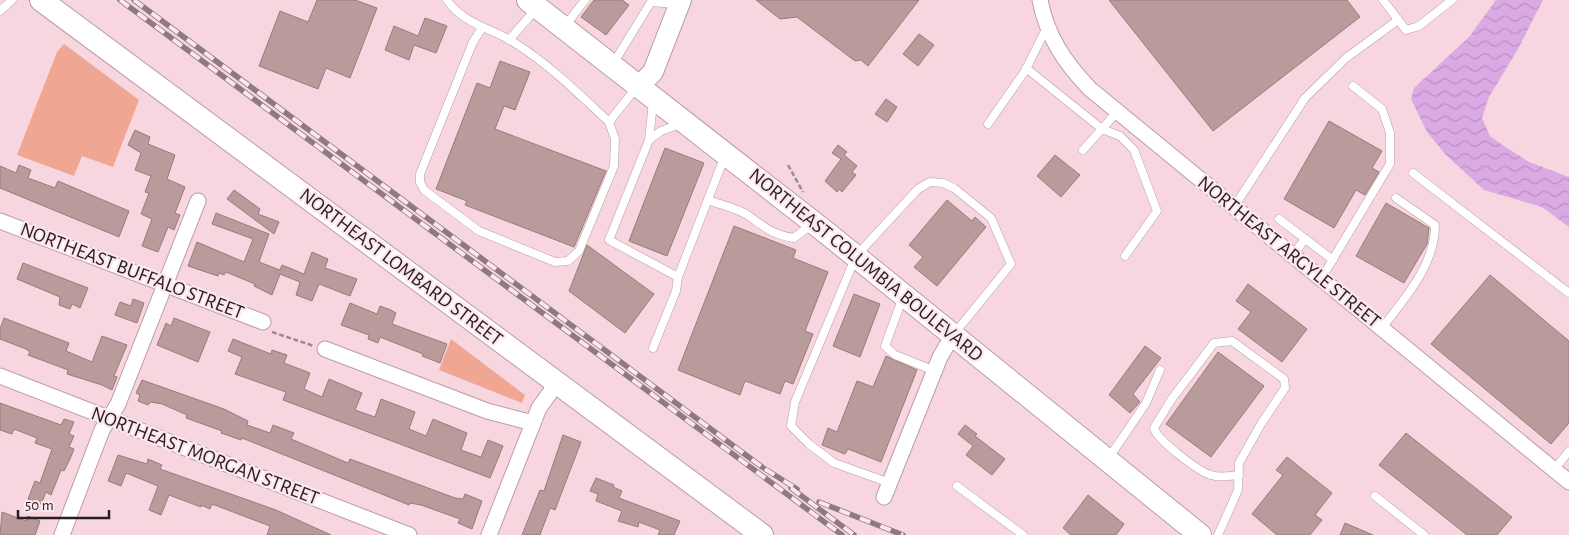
<svg xmlns="http://www.w3.org/2000/svg" width="1569" height="535" viewBox="0 0 1569 535" font-family="'Alegreya Sans',sans-serif">
<style>
.green{fill:#efa793}
.water{fill:url(#water-waves)}
.building{fill:#ba9b9b;stroke:#997b7b}
.lines{fill:none;stroke-linecap:round;stroke-linejoin:round}
.lane-casing{stroke:#bb9da6;stroke-width:9}
.street-casing{stroke:#bb9da6;stroke-width:17}
.secondary-casing{stroke:#bb9da6;stroke-width:22}
.primary-casing{stroke:#bb9da6;stroke-width:24}
.path{stroke:#a08890;stroke-width:2.5;stroke-dasharray:5 2.5;stroke-linecap:butt}
.lane{stroke:#fff;stroke-width:8}
.street{stroke:#fff;stroke-width:15}
.secondary{stroke:#fff;stroke-width:20}
.primary{stroke:#fff;stroke-width:22}
.rail-casing{stroke:#8f7a80;stroke-width:5.5}
.rail{stroke:#fbe7ed;stroke-width:4;stroke-dasharray:11;stroke-linecap:butt}
.labels{text-anchor:middle;dominant-baseline:central;stroke-width:4.5;stroke-linejoin:round;paint-order:stroke}
.street-label{font-size:20px;fill:#291e21;stroke:#fbe7ed}
</style>
<defs>
<pattern id="water-waves" width="16" height="10" patternUnits="userSpaceOnUse" patternTransform="scale(1.25)"><rect width="16" height="10" fill="#dba9e4"/><path d="M0 5q4-4 8 0t8 0" fill="none" stroke="#bc91c3"/></pattern>
</defs>
<rect width="100%" height="100%" fill="#f7d6e0"/>
<g class="green">
<path d="M64,44L139,100L113,167L82,156L74,176L17,155L57,52Z"/>
<path d="M451,339L525,395L522,403L439,370Z"/>
</g>
<path class="water" d="M1496,0H1543L1518,49L1489,97L1482,118L1490,136L1498,142L1529,162L1569,177V227L1542,207L1484,190L1446,155L1427,132L1411,99L1414,88L1469,37Z"/>
<g class="building">
<path d="M317,0H355L377,8L350,78L326,68L318,89L259,66L280,11L308,22Z"/>
<path d="M594,0H622L629,5L606,35L581,17Z"/>
<path d="M756,0H919L868,66L861,60L855,61L797,17L780,19Z"/>
<path d="M1109,0H1347L1360,17L1213,131Z"/>
<path d="M425,18L447,26L436,53L414,45L409,60L385,50L394,26L418,36Z"/>
<path d="M919,34L934,45L918,66L903,54Z"/>
<path d="M500,61L530,72L515,110L504,106L495,129L606,171L574,247L465,205L467,201L436,189L477,83L490,88Z"/>
<path d="M886,99L897,107L887,122L875,114Z"/>
<path d="M1329,121L1382,151L1372,168L1379,172L1365,195L1356,190L1334,228L1284,199Z"/>
<path d="M135,130L150,137L148,144L175,155L167,179L185,187L175,213L180,215L174,230L168,227L158,252L142,246L152,219L141,214L149,193L145,192L151,176L135,170L141,153L128,145Z"/>
<path d="M838,145L847,152L844,155L857,166L852,172L856,175L842,192L839,189L837,192L825,181L841,159L832,153Z"/>
<path d="M665,148L704,163L667,256L629,241Z"/>
<path d="M1055,155L1080,175L1061,197L1037,176Z"/>
<path d="M19,165L31,170L28,178L55,188L58,181L129,211L119,237L0,188V166L16,173Z"/>
<path d="M234,190L260,209L258,214L279,222L274,234L227,199Z"/>
<path d="M947,200L972,221L975,217L986,227L937,286L914,267L923,257L909,245Z"/>
<path d="M1386,203L1429,228L1427,244L1404,283L1356,256Z"/>
<path d="M216,213L269,234L259,262L280,270L282,265L304,274L312,252L328,259L325,268L357,279L350,296L319,284L312,301L296,295L300,282L280,274L272,295L254,286L255,284L226,272L224,275L219,273L218,276L188,266L197,242L244,262L253,239L212,224Z"/>
<path d="M734,226L796,250L793,258L828,272L805,331L813,334L793,384L785,381L780,394L745,381L740,395L678,370Z"/>
<path d="M587,245L654,294L625,333L569,291Z"/>
<path d="M23,263L88,288L80,308L72,304L70,309L59,305L60,297L17,279Z"/>
<path d="M1490,275L1569,341V423L1551,444L1431,344Z"/>
<path d="M1248,284L1307,329L1282,362L1238,329L1251,312L1236,301Z"/>
<path d="M854,294L880,304L860,357L833,346Z"/>
<path d="M133,299L144,303L137,323L115,315L120,302L131,306Z"/>
<path d="M350,303L377,314L380,306L391,310L396,313L392,324L447,344L440,363L422,356L423,354L380,337L378,343L368,339L369,335L341,325Z"/>
<path d="M4,318L69,343L66,351L92,362L102,336L127,345L114,376L117,377L112,390L102,385L67,374L68,370L28,355L30,352L26,349L0,339V329Z"/>
<path d="M174,318L210,332L198,362L157,345L166,323L171,326Z"/>
<path d="M233,339L271,354L272,350L287,355L284,363L310,373L304,389L322,397L329,379L362,393L355,410L375,417L381,399L415,412L409,429L426,436L433,419L467,433L461,450L481,457L488,440L503,446L490,478L283,400L286,392L235,374L242,357L228,351Z"/>
<path d="M1145,346L1161,358L1133,394L1140,402L1130,413L1109,395Z"/>
<path d="M1218,352L1264,386L1211,457L1166,424Z"/>
<path d="M886,356L917,370L881,462L848,449L845,454L822,445L828,428L837,432L857,381L873,387Z"/>
<path d="M142,380L224,409L248,421L247,425L270,433L273,425L294,433L291,439L348,463L350,459L455,498L463,499L465,494L482,501L472,529L458,523L460,519L421,505L410,503L409,505L242,438L241,440L221,433L222,431L186,418L187,415L162,404L151,402L148,405L138,401L140,395L136,393Z"/>
<path d="M0,403L61,425L64,419L74,422L69,434L74,436L69,447L74,449L70,459L64,471L61,470L51,495L46,492L41,504L28,499L35,481L40,483L52,449L35,443L37,438L14,429L12,434L0,430Z"/>
<path d="M965,425L977,434L975,436L1005,459L992,475L966,455L973,446L958,434Z"/>
<path d="M1406,433L1512,517L1497,535H1467L1379,465Z"/>
<path d="M563,435L581,442L555,510L550,508L540,535H522L540,490L544,491Z"/>
<path d="M118,455L147,464L148,459L162,465L160,469L276,510L331,535H267L270,526L212,504L210,509L201,505V507L169,495L161,515L149,510L158,486L126,473L121,486L108,481Z"/>
<path d="M1287,457L1332,493L1315,515L1322,520L1310,535H1277L1252,514L1283,475L1276,470Z"/>
<path d="M596,478L614,485L613,487L622,491L619,498L680,521L674,535H658L660,530L639,522L638,527L618,521L622,511L596,501L598,494L590,491Z"/>
<path d="M1088,495L1124,524L1116,535H1071L1063,528Z"/>
<path d="M2,512L26,521L28,516L40,521L35,535H0Z"/>
<path d="M1345,523L1373,535H1340Z"/>
</g>
<g class="lines">
<g class="lane-casing">
<g id="lane">
<path d="M447,0C464,25 495,29 518,45C552,67 580,95 609,122L636,88"/>
<path d="M1383,0L1406,30L1419,26L1452,0"/>
<path d="M0,11L12,0"/>
<path d="M565,26L585,0"/>
<path d="M482,28L473,42L420,174V182L424,190L479,231L555,262L568,261L579,251L614,166L615,139L609,122"/>
<path d="M509,40L536,9"/>
<path d="M613,64L651,2L677,4"/>
<path d="M1026,68L1102,129L1120,136L1134,150L1157,211L1125,256"/>
<path d="M653,102L649,140L609,240L678,277L724,158"/>
<path d="M988,124L1025,71L1047,27"/>
<path d="M649,140L661,131L680,124"/>
<path d="M1083,150L1118,111"/>
<path d="M1413,173L1569,293"/>
<path d="M708,200C721,205 737,208 749,216C766,228 771,234 794,238L812,224"/>
<path d="M1234,207L1305,98L1346,58L1398,20"/>
<path d="M1279,219L1333,260"/>
<path d="M1293,255L1305,239"/>
<path d="M1321,279L1390,164V133L1382,109L1353,86"/>
<path d="M903,297L885,346L895,355L935,371"/>
<path d="M1382,328C1405,298 1435,265 1435,225L1396,198"/>
<path d="M653,348L676,291L678,277"/>
<path d="M1108,459L1146,403L1160,370"/>
<path d="M1554,470L1569,451"/>
<path d="M890,483L834,463L809,444L791,426L795,402L856,256L918,189L930,182L943,183L954,188L991,218L1011,264L954,334"/>
<path d="M957,486L1023,535"/>
<path d="M1375,496L1424,535"/>
<path d="M1218,535L1238,490L1239,463L1261,424L1285,388L1284,379L1232,341L1214,343L1171,400L1154,428C1156,439 1199,472 1211,475C1220,478 1229,476 1239,475"/>
</g>
</g>
<g class="street-casing">
<g id="street">
<path d="M1040,0C1047,36 1064,62 1090,89L1569,482"/>
<path d="M0,221L263,322"/>
<path d="M325,349L487,411L533,423"/>
<path d="M0,376L409,535"/>
<path d="M884,497L940,357L953,335"/>
<path d="M62,535L102,430L118,404L198,201"/>
<path d="M489,535L539,408L557,383"/>
</g>
</g>
<g class="secondary-casing">
<path id="secondary" d="M639,86L653,72L681,0"/>
</g>
<g class="primary-casing">
<g id="primary">
<path d="M41,0L762,535"/>
<path d="M528,0L828,234L1200,535"/>
</g>
</g>
<g class="path">
<path d="M788,165L803,192"/>
<path d="M272,332L314,346"/>
</g>
<use href="#lane" class="lane"/>
<use href="#street" class="street"/>
<use href="#secondary" class="secondary"/>
<use href="#primary" class="primary"/>
<g class="rail-casing">
<g id="rail">
<path d="M120,0L842,535"/>
<path d="M134,0L762,467"/>
<path d="M765,469L797,489"/>
<path d="M791,488L854,535"/>
<path d="M819,502L903,535"/>
</g>
</g>
<use href="#rail" class="rail"/>
</g>
<g class="labels">
<g class="street-label">
<text transform="translate(1289 252) rotate(39)">NORTHEAST ARGYLE STREET</text>
<text transform="translate(866 265) rotate(39)">NORTHEAST COLUMBIA BOULEVARD</text>
<text transform="translate(401 267) rotate(37)">NORTHEAST LOMBARD STREET</text>
<text transform="translate(132 271) rotate(21)">NORTHEAST BUFFALO STREET</text>
<text transform="translate(205 456) rotate(21)">NORTHEAST MORGAN STREET</text>
</g>
</g>
<path d="M18 510v8h91v-8" fill="none" stroke="#291e21" stroke-width="2.5"/>
<text x="25" y="510" font-size="15" fill="#291e21" stroke="#fbe7ed" stroke-width="4" paint-order="stroke">50 m</text>
</svg>
